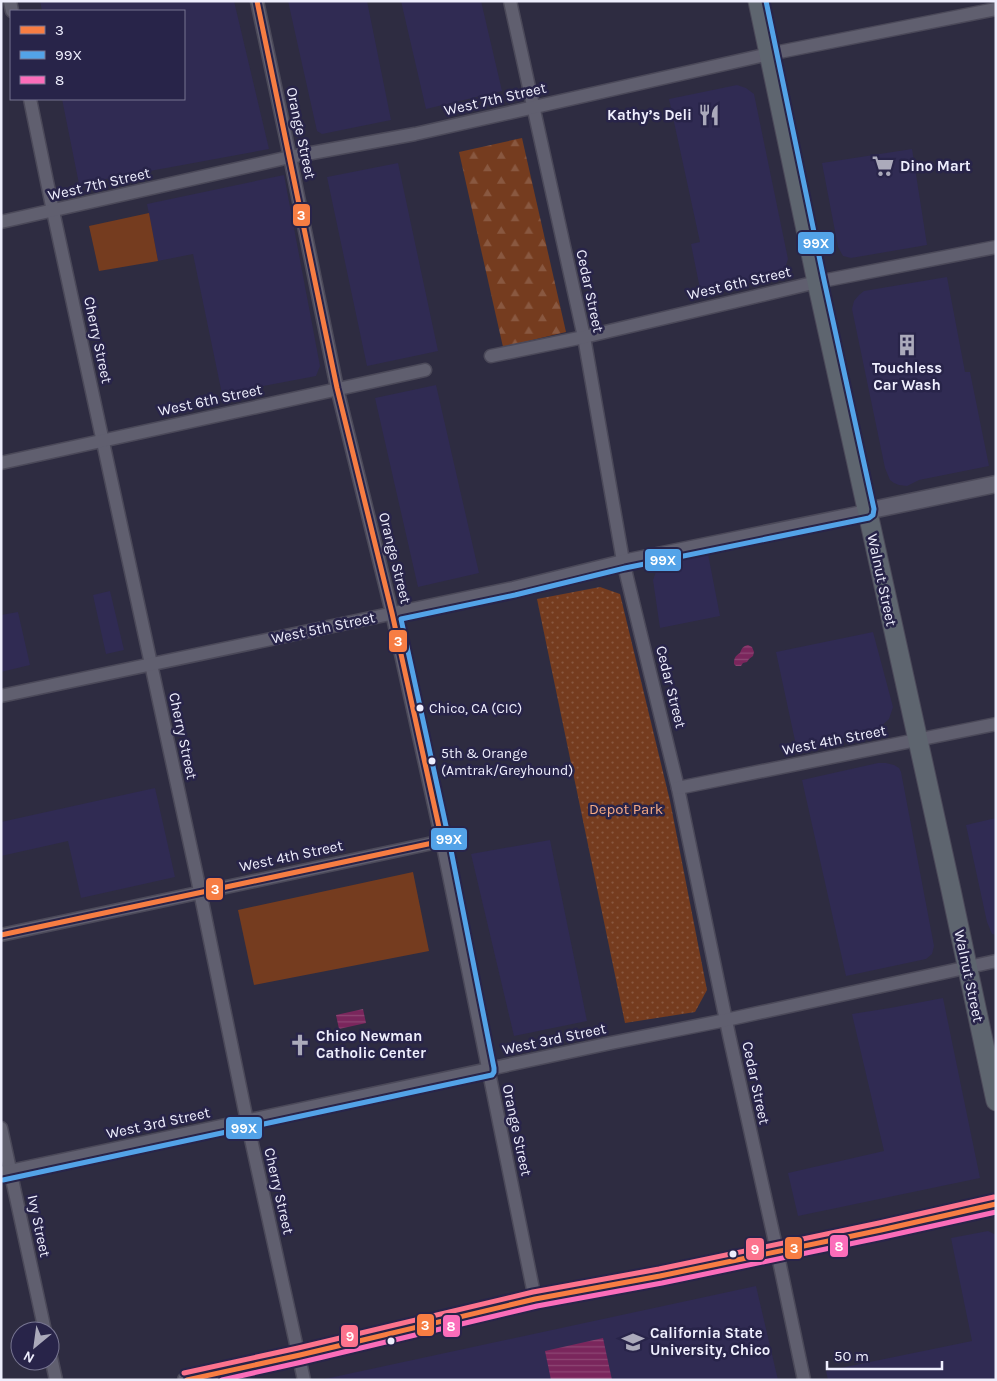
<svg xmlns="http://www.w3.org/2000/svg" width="997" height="1381" viewBox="0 0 997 1381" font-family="Karla,sans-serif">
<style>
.built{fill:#302b53}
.green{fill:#753c1f}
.forest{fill:url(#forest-firs)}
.park{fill:url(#park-dots)}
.water{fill:url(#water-rules)}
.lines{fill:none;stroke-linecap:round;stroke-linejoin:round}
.street-casing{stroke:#4b4959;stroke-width:15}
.secondary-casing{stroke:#4b4959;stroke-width:19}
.primary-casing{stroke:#4b4959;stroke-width:21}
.street{stroke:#605f6f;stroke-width:12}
.secondary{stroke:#605f6f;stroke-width:16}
.primary{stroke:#5e656f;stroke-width:19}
.bus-1-casing{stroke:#282449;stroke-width:9}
.bus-2-casing{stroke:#282449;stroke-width:9}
.bus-3-casing{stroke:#282449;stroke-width:9}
.bus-4-casing{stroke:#282449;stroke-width:9}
.bus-1{stroke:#f77d43;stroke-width:5}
.bus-2{stroke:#53a3e8;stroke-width:5}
.bus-3{stroke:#fb6dba;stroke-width:5}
.bus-4{stroke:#fc738d;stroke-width:5}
.bus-dot{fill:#eeeefd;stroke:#282449;stroke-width:2}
.labels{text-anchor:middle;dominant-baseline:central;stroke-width:5;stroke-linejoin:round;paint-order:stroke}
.bus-label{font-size:14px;fill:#eeeefd;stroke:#282449;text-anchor:start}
.street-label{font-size:15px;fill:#eeeefd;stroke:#282449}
.poi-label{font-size:15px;font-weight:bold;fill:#eeeefd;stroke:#282449;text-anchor:start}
.park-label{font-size:15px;fill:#f5aa85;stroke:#282449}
.line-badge{stroke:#282449;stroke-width:2}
.badge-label{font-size:14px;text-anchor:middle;font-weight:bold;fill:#fff}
</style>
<defs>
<pattern id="forest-firs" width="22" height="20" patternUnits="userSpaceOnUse" patternTransform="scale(1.25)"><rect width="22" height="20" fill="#753c1f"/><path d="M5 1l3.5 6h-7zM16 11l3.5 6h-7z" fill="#895840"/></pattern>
<pattern id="park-dots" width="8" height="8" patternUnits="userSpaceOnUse" patternTransform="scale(1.25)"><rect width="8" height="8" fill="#753c1f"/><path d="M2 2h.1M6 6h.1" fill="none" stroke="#895840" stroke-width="1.8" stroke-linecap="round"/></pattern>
<pattern id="water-rules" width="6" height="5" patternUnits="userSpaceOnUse" patternTransform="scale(1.25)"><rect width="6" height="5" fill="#7a265c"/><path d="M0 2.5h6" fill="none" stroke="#8d4674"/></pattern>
</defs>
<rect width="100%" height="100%" fill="#2e2c41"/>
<g class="built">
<path d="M40,1H234L269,149L79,184L62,99H184V11H42Z"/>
<path d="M288,1H367L391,120L322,134L317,131Z"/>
<path d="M401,1H481L502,91L426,109Z"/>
<path d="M737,85L746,88L754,94L788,259L784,271L778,277L701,294L691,244L700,242L669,99Z"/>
<path d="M912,149L927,245L851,258L843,256L838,247L822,163Z"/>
<path d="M398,163L438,351L367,366L327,177Z"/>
<path d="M284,175L320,366L316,376L222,394L193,254L158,261L147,204Z"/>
<path d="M947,277L965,372H970L989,466L919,480L907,486L899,485L894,483L890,480L885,468L852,309L854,301L859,295L864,291Z"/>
<path d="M436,385L479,573L418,587L375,398Z"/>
<path d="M708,554L720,616L660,628L653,580L657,569L662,565Z"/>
<path d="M110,591L124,650L106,654L93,595Z"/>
<path d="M18,612L30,665L1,672V615Z"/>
<path d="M873,632L893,707L889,719L878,729L797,750L776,652Z"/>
<path d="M878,763H886L894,765L899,768L901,772L934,946L932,954L926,959L846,976L802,780Z"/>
<path d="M155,788L175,877L81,898L68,841L1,856V822Z"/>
<path d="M996,818V935L992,934L987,922L966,825Z"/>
<path d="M550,840L587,1021L514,1036L471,854Z"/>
<path d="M943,998L980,1178L798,1216L788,1173L884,1151L852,1014L890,1008Z"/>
<path d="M988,1231L996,1235V1380H828L826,1371L972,1341L951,1238Z"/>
<path d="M756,1286L778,1380H320Z"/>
</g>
<g class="green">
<path d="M149,213L158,261L99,271L89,226Z"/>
<path d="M413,872L429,951L254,985L238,910Z"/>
</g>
<path class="forest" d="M522,138L566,332L503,347L459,152Z"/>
<path class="park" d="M600,587L620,594L670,801L707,990L695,1012L625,1023L537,599Z"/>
<g class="water">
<path d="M748,645L752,647L754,652L753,656L749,659L747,662L743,663L741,666H736L734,664C734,658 735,656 740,653C742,648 743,646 748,645Z"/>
<path d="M363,1009L366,1023L339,1029L336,1015Z"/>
<path d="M603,1338L612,1380H551L545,1351Z"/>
</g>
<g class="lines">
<g class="street-casing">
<g id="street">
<path d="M10,1L12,11"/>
<path d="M257,1L290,157L337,388L392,613L442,841L535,1299"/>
<path d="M510,1L584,337L623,561L678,788L729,1035L777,1251L804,1380"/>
<path d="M30,99L53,211L196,872L247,1121L304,1380"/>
<path d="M1,222L290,157L415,134L769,54L996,9"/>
<path d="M491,356L584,337L817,282L996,247"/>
<path d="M1,463L425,370"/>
<path d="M1,696L513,588L623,561L867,511"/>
<path d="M678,788L996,724"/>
<path d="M1,935L442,841"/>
<path d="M1,1128L45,1331"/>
<path d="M1,1173L611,1043L726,1020L996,961"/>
<path d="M50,1353L56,1380"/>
</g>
</g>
<g class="secondary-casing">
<g id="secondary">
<path d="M867,511L996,484"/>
<path d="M186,1380L300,1355L535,1299L660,1276L881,1230L996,1204"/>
</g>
</g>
<g class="primary-casing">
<path id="primary" d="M758,1L817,282L951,890L996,1101"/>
</g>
<use href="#street" class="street"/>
<use href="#secondary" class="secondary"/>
<use href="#primary" class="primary"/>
<g class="bus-1-casing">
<g id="bus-1">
<path d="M1,935L442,841L392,613L337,388L257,1"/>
<path d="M187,1380L300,1355L535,1299L660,1276L881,1230L996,1204"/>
</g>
</g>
<g class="bus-2-casing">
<path id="bus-2" d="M3,1180L492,1075L494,1072V1068L449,840L401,619L515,595L625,568L869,518L873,515L874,509L824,280L766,1"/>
</g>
<g class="bus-3-casing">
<path id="bus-3" d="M222,1380L302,1362L537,1306L662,1283L883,1237L996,1212"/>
</g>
<g class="bus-4-casing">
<path id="bus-4" d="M184,1373L298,1348L533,1292L659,1269L879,1223L994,1197"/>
</g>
<use href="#bus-1" class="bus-1"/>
<use href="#bus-2" class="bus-2"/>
<use href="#bus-3" class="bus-3"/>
<use href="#bus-4" class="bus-4"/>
</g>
<defs>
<g id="restaurant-bare" transform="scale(1.725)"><path d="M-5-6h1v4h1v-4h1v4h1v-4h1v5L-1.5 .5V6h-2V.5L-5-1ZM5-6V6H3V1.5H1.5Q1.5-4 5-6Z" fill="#abaabb" stroke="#282449" stroke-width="2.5" paint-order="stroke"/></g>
<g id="supermarket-bare" transform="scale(1.725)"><path d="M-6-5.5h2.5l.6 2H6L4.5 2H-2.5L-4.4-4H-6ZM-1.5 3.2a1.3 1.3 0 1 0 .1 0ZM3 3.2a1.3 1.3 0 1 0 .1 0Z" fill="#abaabb" stroke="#282449" stroke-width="2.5" paint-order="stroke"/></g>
<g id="building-bare" transform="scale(1.725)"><path d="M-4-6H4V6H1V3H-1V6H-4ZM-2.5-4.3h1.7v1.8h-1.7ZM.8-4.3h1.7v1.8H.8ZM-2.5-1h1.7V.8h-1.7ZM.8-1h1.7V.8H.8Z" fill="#abaabb" stroke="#282449" stroke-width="2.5" paint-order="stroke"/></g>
<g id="church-bare" transform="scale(1.725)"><path d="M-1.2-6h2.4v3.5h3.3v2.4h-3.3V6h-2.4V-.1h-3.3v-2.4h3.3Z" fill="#abaabb" stroke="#282449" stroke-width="2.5" paint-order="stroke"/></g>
<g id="university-bare" transform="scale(1.725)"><path d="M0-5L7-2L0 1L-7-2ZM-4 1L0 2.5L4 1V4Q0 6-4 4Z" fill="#abaabb" stroke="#282449" stroke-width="2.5" paint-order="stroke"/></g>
</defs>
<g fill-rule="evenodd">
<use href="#restaurant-bare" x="709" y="115"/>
<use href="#supermarket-bare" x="883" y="166"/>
<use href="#building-bare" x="907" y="345"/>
<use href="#church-bare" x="300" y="1045"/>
<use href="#university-bare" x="633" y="1342"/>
</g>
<g class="bus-dot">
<circle cx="420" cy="708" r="4.5"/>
<circle cx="432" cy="761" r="4.5"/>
<circle cx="733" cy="1254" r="4.5"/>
<circle cx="391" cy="1341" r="4.5"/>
</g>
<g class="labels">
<g class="bus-label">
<text x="429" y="708">Chico, CA (CIC)</text>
<text x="441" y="753">5th &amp; Orange<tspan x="441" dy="17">(Amtrak/Greyhound)</tspan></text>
</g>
<g class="street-label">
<text transform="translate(495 99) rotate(-13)">West 7th Street</text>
<text transform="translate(301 133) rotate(78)">Orange Street</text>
<text transform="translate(99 184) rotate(-13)">West 7th Street</text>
<text transform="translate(739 283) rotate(-13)">West 6th Street</text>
<text transform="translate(590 291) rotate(78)">Cedar Street</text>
<text transform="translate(98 340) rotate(78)">Cherry Street</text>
<text transform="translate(210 400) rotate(-12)">West 6th Street</text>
<text transform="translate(395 558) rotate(76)">Orange Street</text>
<text transform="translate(882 580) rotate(78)">Walnut Street</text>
<text transform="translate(323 628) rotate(-12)">West 5th Street</text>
<text transform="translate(671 687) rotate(76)">Cedar Street</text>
<text transform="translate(183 736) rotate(78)">Cherry Street</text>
<text transform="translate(834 740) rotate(-11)">West 4th Street</text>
<text transform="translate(291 856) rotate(-12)">West 4th Street</text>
<text transform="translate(969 976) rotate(78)">Walnut Street</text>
<text transform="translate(554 1039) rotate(-12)">West 3rd Street</text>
<text transform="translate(756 1083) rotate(78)">Cedar Street</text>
<text transform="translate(158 1123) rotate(-12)">West 3rd Street</text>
<text transform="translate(517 1130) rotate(78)">Orange Street</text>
<text transform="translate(279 1191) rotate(77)">Cherry Street</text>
<text transform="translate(39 1226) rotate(78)">Ivy Street</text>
</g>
<g class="poi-label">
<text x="692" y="115" text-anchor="end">Kathy’s Deli</text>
<text x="900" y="166">Dino Mart</text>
<text x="907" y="368" text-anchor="middle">Touchless<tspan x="907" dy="17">Car Wash</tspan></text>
<text x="316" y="1036">Chico Newman<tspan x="316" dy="17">Catholic Center</tspan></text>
<text x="650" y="1333">California State<tspan x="650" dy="17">University, Chico</tspan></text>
</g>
<g class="park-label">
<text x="626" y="809">Depot Park</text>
</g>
</g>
<g class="line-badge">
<rect x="292" y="203" width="19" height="24" rx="5" fill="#f77d43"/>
<rect x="797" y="231" width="38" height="24" rx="5" fill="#53a3e8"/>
<rect x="644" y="548" width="38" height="24" rx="5" fill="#53a3e8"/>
<rect x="388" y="629" width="20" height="24" rx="5" fill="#f77d43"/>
<rect x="430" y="827" width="38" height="24" rx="5" fill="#53a3e8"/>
<rect x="205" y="877" width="19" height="24" rx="5" fill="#f77d43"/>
<rect x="225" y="1116" width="38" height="24" rx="5" fill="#53a3e8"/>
<rect x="829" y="1234" width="20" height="24" rx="5" fill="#fb6dba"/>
<rect x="784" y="1236" width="19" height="24" rx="5" fill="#f77d43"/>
<rect x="745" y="1237" width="20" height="24" rx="5" fill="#fc738d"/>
<rect x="416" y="1313" width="19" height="24" rx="5" fill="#f77d43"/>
<rect x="442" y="1314" width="19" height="24" rx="5" fill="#fb6dba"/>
<rect x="340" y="1324" width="19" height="24" rx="5" fill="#fc738d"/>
</g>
<g class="badge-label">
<text x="301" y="220">3</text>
<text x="816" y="248">99X</text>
<text x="663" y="565">99X</text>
<text x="398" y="646">3</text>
<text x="449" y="844">99X</text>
<text x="215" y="894">3</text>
<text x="244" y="1133">99X</text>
<text x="839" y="1251">8</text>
<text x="794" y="1253">3</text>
<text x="755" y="1254">9</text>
<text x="425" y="1330">3</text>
<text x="451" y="1331">8</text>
<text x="350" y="1341">9</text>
</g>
<rect width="997" height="1381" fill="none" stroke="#eeeefd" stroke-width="5"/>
<rect x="10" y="10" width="175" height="90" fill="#282449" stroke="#777591"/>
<rect x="20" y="26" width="25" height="8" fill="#f77d43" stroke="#777591"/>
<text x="55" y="35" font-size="15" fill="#eeeefd">3</text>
<rect x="20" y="51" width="25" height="8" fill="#53a3e8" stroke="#777591"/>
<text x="55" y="60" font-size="15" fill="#eeeefd">99X</text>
<rect x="20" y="76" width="25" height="8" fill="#fb6dba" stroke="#777591"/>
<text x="55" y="85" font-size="15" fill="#eeeefd">8</text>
<g transform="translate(35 1346) rotate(209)"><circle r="24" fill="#282449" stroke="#777591"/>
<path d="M0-4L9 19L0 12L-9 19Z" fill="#abaabb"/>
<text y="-8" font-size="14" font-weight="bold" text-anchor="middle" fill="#eeeefd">N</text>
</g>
<path d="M827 1361v8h115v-8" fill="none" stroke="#eeeefd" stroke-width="2.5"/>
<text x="834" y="1361" font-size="15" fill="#eeeefd" stroke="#282449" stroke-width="4" paint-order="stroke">50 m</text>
</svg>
